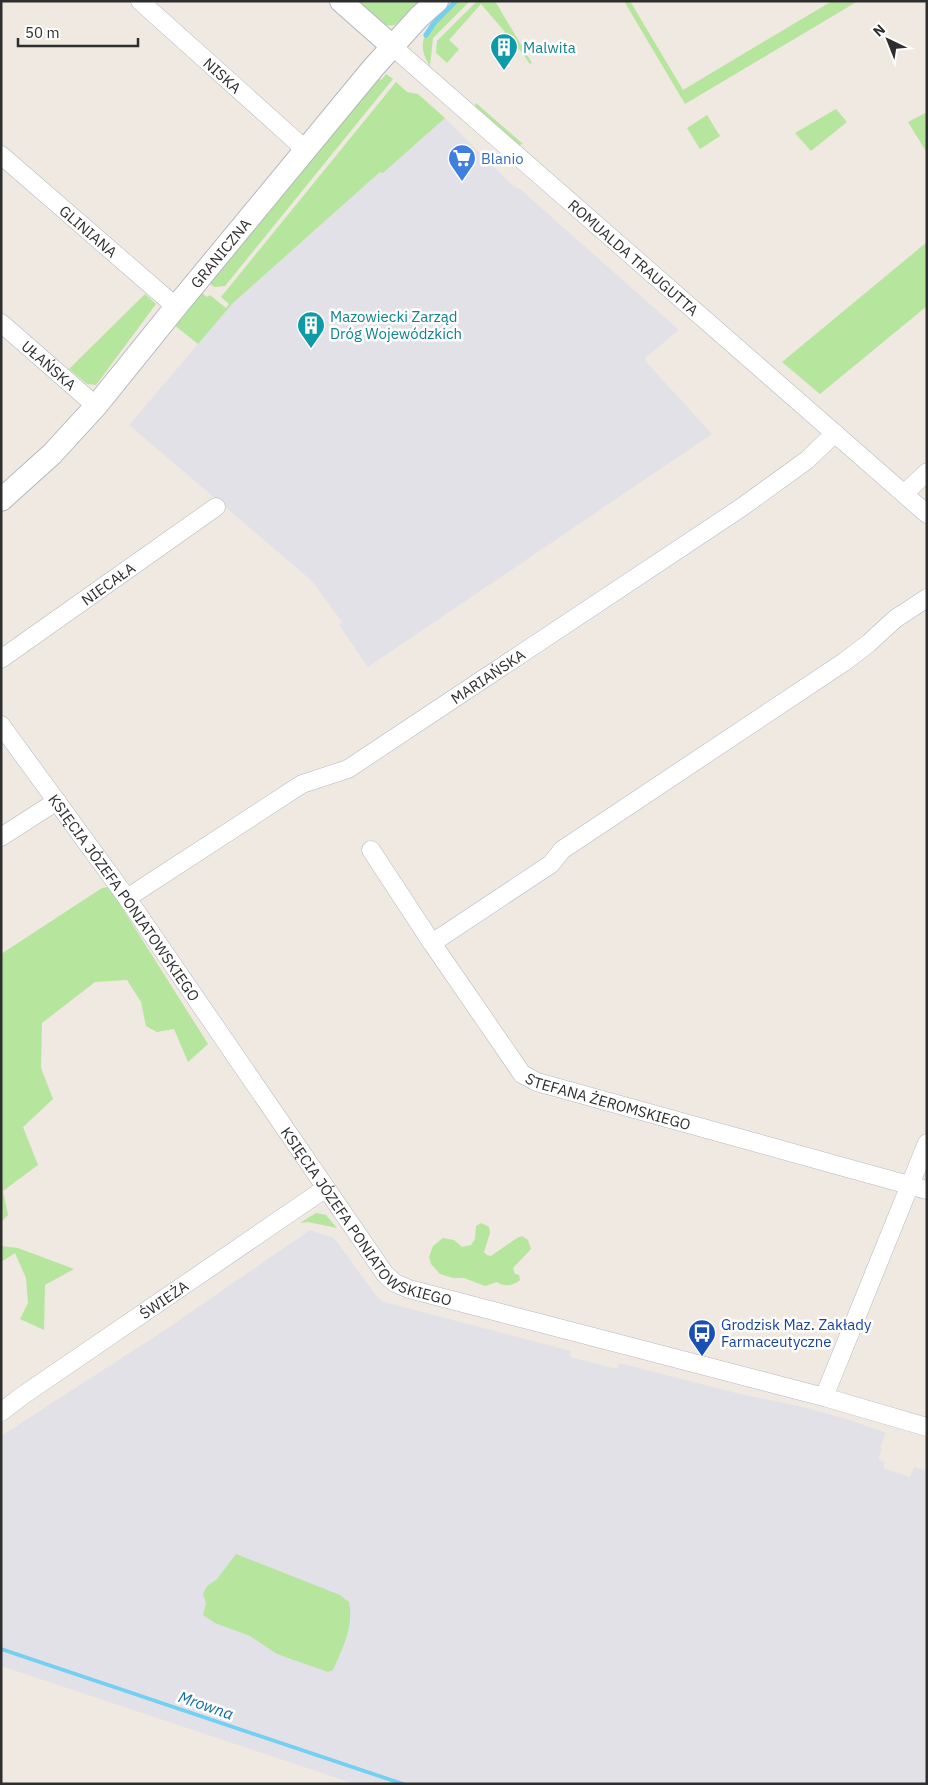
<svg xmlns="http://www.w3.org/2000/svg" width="928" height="1785" viewBox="0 0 928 1785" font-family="'IBM Plex Sans',sans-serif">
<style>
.industrial{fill:#e3e1e8}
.green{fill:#b6e59e}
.water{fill:#75cff0}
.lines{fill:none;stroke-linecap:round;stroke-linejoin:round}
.stream{stroke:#75cff0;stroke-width:5}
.minor-casing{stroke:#b4b7c1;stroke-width:19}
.tertiary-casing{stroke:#b4b7c1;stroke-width:24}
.minor{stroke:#fff;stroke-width:18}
.tertiary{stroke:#fff;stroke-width:22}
.labels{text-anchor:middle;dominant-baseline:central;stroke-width:5;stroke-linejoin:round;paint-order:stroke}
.culture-label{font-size:15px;fill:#0d838f;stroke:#fff;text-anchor:start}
.street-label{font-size:15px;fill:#2e2e2e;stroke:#fff}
.shop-label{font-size:15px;fill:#366cbe;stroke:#fff;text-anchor:start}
.transit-label{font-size:15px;fill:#164399;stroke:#fff;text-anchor:start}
.water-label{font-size:16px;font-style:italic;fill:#0d6fa3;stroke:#fff}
</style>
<rect width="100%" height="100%" fill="#efe9e1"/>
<g class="industrial">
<path d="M445,118L514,187L520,189L679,330L645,358L647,363L712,434L368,667L339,625L342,622L312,581L129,425L233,303L381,171L383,173Z"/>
<path d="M310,1230L334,1238L378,1298L384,1302L571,1351L570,1357L617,1369L619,1363L740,1394L799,1406L850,1420L886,1433L880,1448L882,1449L878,1459L885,1462L883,1468L910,1477L914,1467L927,1471V1784H355L1,1666V1436L162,1332Z"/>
</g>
<g class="green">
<path d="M356,1H422L395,25C380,29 366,10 356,1Z"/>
<path d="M453,1H470L433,38L430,66C411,38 434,19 453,1Z"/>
<path d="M477,1H495L532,63L530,64L520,50L503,35L505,32L481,4L449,40L459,49L447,63L436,53L437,41Z"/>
<path d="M624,1H630L683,90L832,1H858L685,104Z"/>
<path d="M386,74L393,79L225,286L214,287L207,281L377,77L381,80Z"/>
<path d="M396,82L407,92L418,94L445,118L383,173L380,172L233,303L198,344L173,324L200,291L207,297L210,295L226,308L229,304L221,297Z"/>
<path d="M476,103L523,144L519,145L475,106Z"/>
<path d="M836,109L847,122L811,151L795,133Z"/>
<path d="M927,112V153L908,122Z"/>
<path d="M707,115L720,136L700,149L687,128Z"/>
<path d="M927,242V306L820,394L782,362Z"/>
<path d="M145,294L156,304L96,385L87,384L69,369Z"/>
<path d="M109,887L208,1044L188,1062L174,1029L157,1032L146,1026L141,1002L127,980L95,982L42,1023L41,1068L53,1099L23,1127L38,1165L3,1191L8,1215L1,1222V954L102,888Z"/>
<path d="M316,1213L326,1215L337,1228L308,1222L300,1223Z"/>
<path d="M481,1223L489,1227L490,1233L484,1252L487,1255L491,1256L517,1238L522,1236L528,1240L531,1249L513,1268L515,1274L519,1275L520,1280C513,1286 505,1287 497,1282L485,1286L464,1278H453L440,1274L431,1264L429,1257L433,1246L443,1238L454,1240L462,1247L471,1245L475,1239L476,1226Z"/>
<path d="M1,1246L18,1248L74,1269L45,1285L44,1330L20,1319L28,1303L26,1278L15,1253L1,1262Z"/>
<path d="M236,1554L340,1595L349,1602C354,1627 343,1647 333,1670L328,1672L277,1654L250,1636L215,1623L203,1615L206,1603L203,1594L207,1586L217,1579Z"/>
</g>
<path class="water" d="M1,1647L409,1784H397L7,1653L1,1651Z"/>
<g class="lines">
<path class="stream" d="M426,35L434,23L456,1"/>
<g class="minor-casing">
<g id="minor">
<path id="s1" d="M140,1L297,142L304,152"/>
<path id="s2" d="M392,46L927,514"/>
<path id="s3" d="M1,155L167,299L175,308"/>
<path id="s4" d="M1,323L96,406"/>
<path d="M904,494L927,472"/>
<path id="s5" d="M1,659L216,507"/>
<path id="s6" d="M1,725L127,898L385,1274L395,1283L409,1289L824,1397L927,1427"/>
<path d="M1,837L57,801"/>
<path id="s7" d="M371,850L432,943L518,1068L522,1074L537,1082L927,1190"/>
<path id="s8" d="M127,898L302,784L348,769L742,507L807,460L835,433"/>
<path d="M432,943L551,864L562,850L844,662L869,643L895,619L927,598"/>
<path d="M824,1397L927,1143"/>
<path id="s9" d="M1,1412L22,1396L326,1188"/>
</g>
</g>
<g class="tertiary-casing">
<g id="tertiary">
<path d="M341,1L392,46"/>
<path id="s10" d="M1,500L52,454L96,406L175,308L373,68L419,17L437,1"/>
</g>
</g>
<use href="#minor" class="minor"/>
<use href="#tertiary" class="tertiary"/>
</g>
<defs>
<g id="building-pin" transform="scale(1.4375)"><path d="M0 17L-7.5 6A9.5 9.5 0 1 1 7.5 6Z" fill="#0f9aa8" stroke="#fff"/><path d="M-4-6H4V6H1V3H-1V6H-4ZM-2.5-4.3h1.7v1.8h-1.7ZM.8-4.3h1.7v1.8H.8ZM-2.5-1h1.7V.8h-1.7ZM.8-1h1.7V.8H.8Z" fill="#fff"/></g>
<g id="supermarket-pin" transform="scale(1.4375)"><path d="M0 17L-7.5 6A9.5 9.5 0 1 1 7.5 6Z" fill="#3f7fe0" stroke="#fff"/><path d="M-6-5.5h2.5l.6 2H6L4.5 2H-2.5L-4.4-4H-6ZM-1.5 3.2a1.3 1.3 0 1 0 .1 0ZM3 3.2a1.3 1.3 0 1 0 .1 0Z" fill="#fff"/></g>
<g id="bus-pin" transform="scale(1.4375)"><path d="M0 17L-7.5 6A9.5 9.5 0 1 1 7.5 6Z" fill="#1a4fb4" stroke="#fff"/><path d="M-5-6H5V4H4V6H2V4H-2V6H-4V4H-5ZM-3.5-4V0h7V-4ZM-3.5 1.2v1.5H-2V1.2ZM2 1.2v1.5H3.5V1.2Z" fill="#fff"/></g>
</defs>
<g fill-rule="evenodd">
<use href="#building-pin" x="504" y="47"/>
<use href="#supermarket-pin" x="462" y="158"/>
<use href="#building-pin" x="311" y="325"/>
<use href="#bus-pin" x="702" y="1333"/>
</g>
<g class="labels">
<g class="culture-label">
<text x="523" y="47">Malwita</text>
<text x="330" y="316">Mazowiecki Zarząd<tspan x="330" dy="17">Dróg Wojewódzkich</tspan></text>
</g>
<g class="street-label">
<text stroke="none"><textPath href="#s1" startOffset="111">NISKA</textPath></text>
<text stroke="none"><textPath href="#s3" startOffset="116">GLINIANA</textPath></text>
<text stroke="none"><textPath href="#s10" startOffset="331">GRANICZNA</textPath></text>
<text stroke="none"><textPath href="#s2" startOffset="321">ROMUALDA TRAUGUTTA</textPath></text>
<text stroke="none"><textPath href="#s4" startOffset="64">UŁAŃSKA</textPath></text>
<text stroke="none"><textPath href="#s5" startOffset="131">NIECAŁA</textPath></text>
<text stroke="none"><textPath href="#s8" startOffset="425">MARIAŃSKA</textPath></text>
<text stroke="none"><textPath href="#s6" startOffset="212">KSIĘCIA JÓZEFA PONIATOWSKIEGO</textPath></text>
<text stroke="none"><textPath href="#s7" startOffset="361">STEFANA ŻEROMSKIEGO</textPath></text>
<text stroke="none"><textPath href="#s6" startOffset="618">KSIĘCIA JÓZEFA PONIATOWSKIEGO</textPath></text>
<text stroke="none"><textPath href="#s9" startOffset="198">ŚWIEŻA</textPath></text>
</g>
<g class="shop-label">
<text x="481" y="158">Blanio</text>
</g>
<g class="transit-label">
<text x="721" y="1324">Grodzisk Maz. Zakłady<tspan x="721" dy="17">Farmaceutyczne</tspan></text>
</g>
<g class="water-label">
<text transform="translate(206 1705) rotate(19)">Mrowna</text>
</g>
</g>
<rect width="928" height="1785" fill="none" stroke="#2e2e2e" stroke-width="5"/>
<g transform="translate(888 40) rotate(317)" stroke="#ffffff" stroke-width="4" paint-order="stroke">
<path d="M0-4L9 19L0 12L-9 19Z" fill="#2e2e2e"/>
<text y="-8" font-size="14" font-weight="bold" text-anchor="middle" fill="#2e2e2e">N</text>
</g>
<path d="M18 38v8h120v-8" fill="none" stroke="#2e2e2e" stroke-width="2.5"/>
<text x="25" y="38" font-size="15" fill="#2e2e2e" stroke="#ffffff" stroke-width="4" paint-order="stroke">50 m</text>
</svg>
